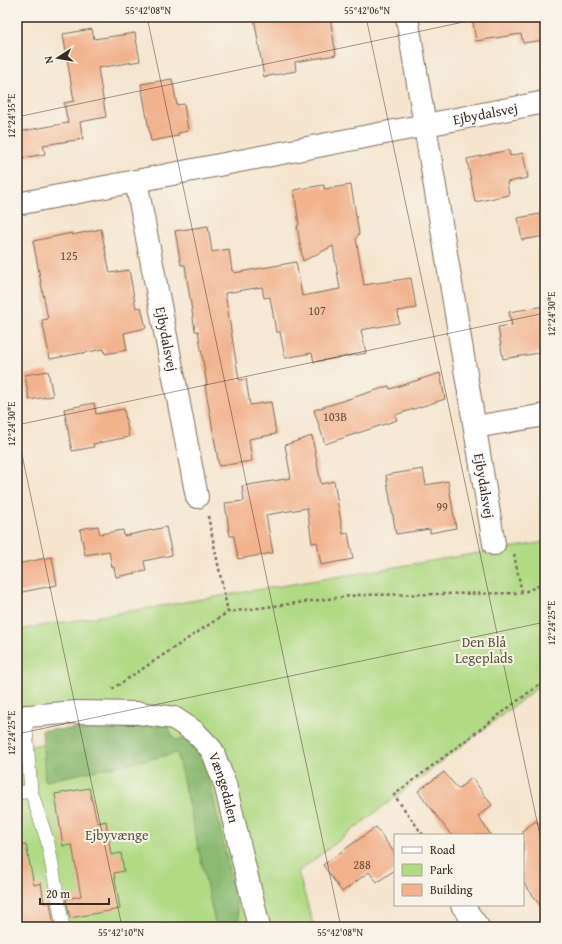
<svg xmlns="http://www.w3.org/2000/svg" width="562" height="944" viewBox="0 0 562 944" font-family="'Gentium Book Plus',serif">
<style>
.green{fill:#b1da85;stroke:#768252}
.forest{fill:#8cba72;stroke:#647248}
.building{fill:#f2b28d}
.lines{fill:none;stroke-linecap:round;stroke-linejoin:round}
.service-casing{stroke:#7c6b5c;stroke-width:14}
.minor-casing{stroke:#7c6b5c;stroke-width:24}
.path{stroke:#7c6b5c;stroke-width:2.5;stroke-dasharray:3 3;stroke-linecap:butt}
.service{stroke:#fff;stroke-width:13}
.minor{stroke:#fff;stroke-width:22}
.ticks{fill:none;stroke:#3b2a1e;stroke-width:1;stroke-opacity:0.45}
.labels{text-anchor:middle;dominant-baseline:central;stroke-width:4;stroke-linejoin:round;paint-order:stroke}
.number-label{font-size:12px;fill:#694c3a}
.street-label{font-size:14px;fill:#3b2a1e;stroke:#f7f3e8}
.park-label{font-size:14px;fill:#585638;stroke:#f7f3e8}
.neatline{fill:none;stroke:#3b2a1e;stroke-width:1.5}
.ticks-label{font-size:10px;text-anchor:middle;fill:#3b2a1e}
</style>
<rect width="100%" height="100%" fill="#f7f3e8"/>
<filter id="ink" filterUnits="userSpaceOnUse"><feTurbulence type="fractalNoise" baseFrequency=".025" numOctaves="2"/><feDisplacementMap in="SourceGraphic" scale="8" xChannelSelector="R" yChannelSelector="G"/><feConvolveMatrix kernelMatrix="1 2 1 2 8 2 1 2 1" color-interpolation-filters="sRGB"/></filter>
<filter id="wash" filterUnits="userSpaceOnUse"><feTurbulence type="fractalNoise" baseFrequency=".012" numOctaves="4" result="noise"/><feDisplacementMap in="SourceGraphic" scale="16" xChannelSelector="R" yChannelSelector="G"/><feGaussianBlur stdDeviation="0.9" result="paint"/><feColorMatrix in="noise" values="0 0 0 0 0 0 0 0 0 0 0 0 0 0 0 0 0 1.4 0 .05"/><feComposite in="paint" operator="in"/></filter>
<g filter="url(#wash)">
<rect width="100%" height="100%" fill="#f5e5cf"/>
<path class="green" d="M545,542V682L298,872L314,927H17V746L172,739L23,707H17V630Z"/>
<path class="forest" d="M167,726L175,740L201,739L241,927H216L177,753L45,781L42,730Z"/>
<g id="blocks">
<g class="building">
<path d="M254,17H330L336,55L295,62L296,71L264,77Z"/>
<path d="M472,17H545V40L523,43L521,34L476,41Z"/>
<path d="M92,29L94,39L135,33L140,61L98,68L106,117L80,122L83,139L43,145L45,154L17,159V132L68,123L64,103L74,101L63,34Z"/>
<path d="M172,79L177,105L184,104L188,131L178,133V136L151,141L141,84Z"/>
<path d="M509,150L510,156L523,153L528,178L507,182L509,195L475,202L467,159Z"/>
<path d="M324,185V189L351,185L359,234L356,238L364,285L411,278L416,308L398,311L399,323L361,330L366,353L314,362L312,353L285,358L280,332H276L270,297L264,298L262,287L225,293L239,380L246,379L250,405L271,402L276,434L249,439L252,461L219,466L205,385H207L198,331H195L185,265H181L175,231L208,226L212,252L229,249L232,271L234,270V273L296,262L302,296L340,289L333,246L303,261L297,226L299,225L294,190Z"/>
<path d="M545,213V236L522,240L518,218Z"/>
<path d="M101,229L110,273L129,270L136,308L141,307L146,328L124,333L127,350L105,354L104,349L50,359L42,320L48,319L33,241L72,233V235Z"/>
<path d="M545,306V352L503,359L498,327L512,325L509,312Z"/>
<path d="M48,371L53,396L29,400L25,375Z"/>
<path d="M440,373L445,399L395,415L397,420L325,444L314,410L389,386L390,389Z"/>
<path d="M94,403L96,414L124,409L129,437L93,444L94,447L72,451L64,409Z"/>
<path d="M312,436L321,484L334,481L343,534L348,533L353,559L321,565L317,542L312,543L307,508L266,515L273,553L238,559L234,536H230L225,503L244,501L242,486L291,478L285,445Z"/>
<path d="M423,469L426,485L448,481L456,528L430,533V529L396,534L386,475Z"/>
<path d="M98,526L100,534L123,530L124,536L166,527L172,555L144,561L146,571L116,577L114,567H112L109,551L85,555L80,529Z"/>
<path d="M52,557L57,585L17,593V564Z"/>
<path d="M444,772L458,789L472,778L492,805L478,816L491,835H451L418,791Z"/>
<path d="M89,788L97,821L98,823L106,821L111,855L121,853L124,871L114,873L120,909L70,918L66,899L81,896L72,845L63,846L55,794Z"/>
<path d="M536,821L545,833V912L523,882V830Z"/>
<path d="M376,827L395,854V870L377,882L369,872L342,892L323,865Z"/>
<path d="M26,845L34,885L41,883L44,903L50,902L54,927H17V846Z"/>
</g>
</g>
</g>
<g filter="url(#ink)">
<use href="#blocks" fill-opacity="0" stroke="#7c6b5c" stroke-width="1"/>
<g class="lines">
<g class="service-casing">
<g id="service">
<path d="M25,716L31,791L48,843L63,927"/>
<path d="M17,793L31,791"/>
</g>
</g>
<g class="minor-casing">
<g id="minor">
<path id="s1" d="M407,17L494,544"/>
<path id="s2" d="M136,181L197,497"/>
<path id="s3" d="M17,204L545,102"/>
<path d="M475,427L545,415"/>
<path id="s4" d="M17,717L76,712L139,713L174,718L195,732L212,750L225,784L259,927"/>
<path d="M462,905L478,927"/>
</g>
</g>
<g class="path">
<path d="M208,516L228,612"/>
<path d="M514,554L522,593"/>
<path d="M112,689L228,612L358,595L522,593L545,583"/>
<path d="M423,835L394,795L545,680"/>
</g>
<use href="#service" class="service"/>
<use href="#minor" class="minor"/>
</g>
</g>
<path class="ticks" d="M147,17L341,927M366,17L545,859M17,117L487,17M17,425L545,313M17,431L122,927M17,734L545,622"/>
<g class="labels">
<g class="number-label">
<text x="69" y="255">125</text>
<text x="317" y="310">107</text>
<text x="335" y="416">103B</text>
<text x="442" y="506">99</text>
<text x="362" y="864">288</text>
</g>
<g class="street-label">
<text stroke="none"><textPath href="#s3" startOffset="477">Ejbydalsvej</textPath></text>
<text stroke="none"><textPath href="#s2" startOffset="161">Ejbydalsvej</textPath></text>
<text stroke="none"><textPath href="#s1" startOffset="475">Ejbydalsvej</textPath></text>
<text stroke="none"><textPath href="#s4" startOffset="247">Vængedalen</textPath></text>
</g>
<g class="park-label">
<text x="484" y="642">Den Blå<tspan x="484" dy="16">Legeplads</tspan></text>
<text x="117" y="835">Ejbyvænge</text>
</g>
</g>
<rect width="562" height="944" fill="none" stroke="#f7f3e8" stroke-width="44"/>
<rect x="394" y="834" width="130" height="72" fill="#f7f3e8" stroke="#aca397"/>
<rect x="402" y="847" width="20" height="6" fill="#ffffff" stroke="#aca397"/>
<text x="430" y="854" font-size="12" fill="#3b2a1e">Road</text>
<rect x="402" y="864" width="20" height="12" fill="#b1da85" stroke="#aca397"/>
<text x="430" y="874" font-size="12" fill="#3b2a1e">Park</text>
<rect x="402" y="884" width="20" height="12" fill="#f2b28d" stroke="#aca397"/>
<text x="430" y="894" font-size="12" fill="#3b2a1e">Building</text>
<g transform="translate(58 58) rotate(258)" stroke="#f7f3e8" stroke-width="3" paint-order="stroke">
<path d="M0-3L7 15L0 10L-7 15Z" fill="#3b2a1e"/>
<text y="-6" font-size="11" font-weight="bold" text-anchor="middle" fill="#3b2a1e">N</text>
</g>
<path d="M40 898v6h69v-6" fill="none" stroke="#3b2a1e" stroke-width="2"/>
<text x="46" y="898" font-size="12" fill="#3b2a1e" stroke="#f7f3e8" stroke-width="3" paint-order="stroke">20 m</text>
<rect x="22" y="22" width="518" height="900" class="neatline"/>
<g class="ticks-label">
<text x="148" y="14">55°42'08"N</text>
<text x="367" y="14">55°42'06"N</text>
<text transform="translate(11 116) rotate(-90)" y="4">12°24'35"E</text>
<text transform="translate(551 314) rotate(-90)" y="4">12°24'30"E</text>
<text transform="translate(11 424) rotate(-90)" y="4">12°24'30"E</text>
<text transform="translate(551 623) rotate(-90)" y="4">12°24'25"E</text>
<text transform="translate(11 733) rotate(-90)" y="4">12°24'25"E</text>
<text x="121" y="936">55°42'10"N</text>
<text x="340" y="936">55°42'08"N</text>
</g>
</svg>
